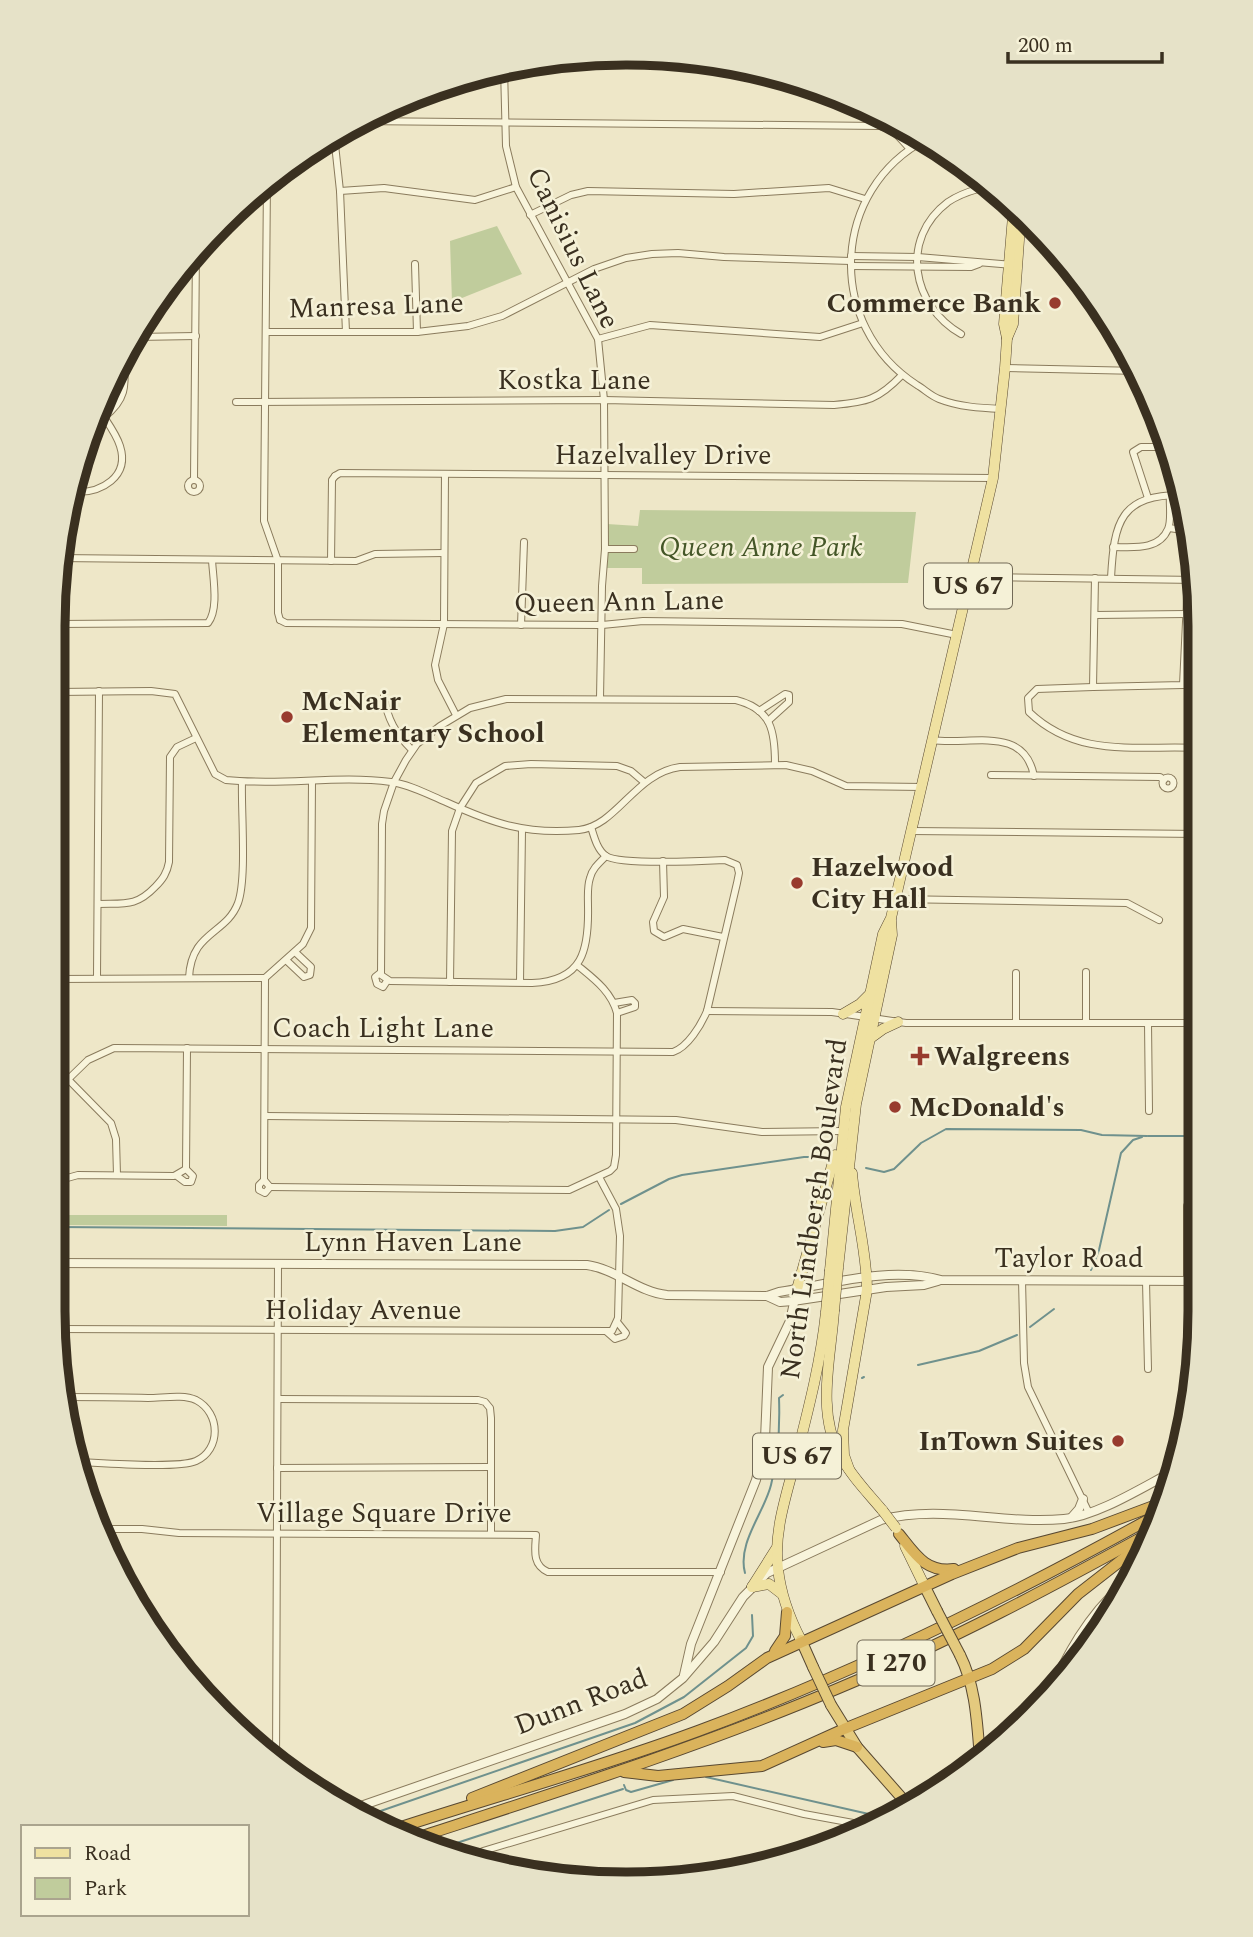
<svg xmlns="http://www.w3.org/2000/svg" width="1253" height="1937" viewBox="0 0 1253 1937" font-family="Spectral,serif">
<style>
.green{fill:#c0cc9c}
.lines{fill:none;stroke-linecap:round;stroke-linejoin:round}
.stream{stroke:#6f918d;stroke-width:2}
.minor-casing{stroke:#8a7b5d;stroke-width:8}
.tertiary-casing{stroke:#8a7b5d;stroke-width:10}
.primary-casing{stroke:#584831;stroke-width:11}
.trunk-casing{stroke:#584831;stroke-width:12}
.motorway-casing{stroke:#584831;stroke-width:12}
.minor{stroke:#f8f4db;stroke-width:6}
.tertiary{stroke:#f8f4db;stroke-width:8}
.primary{stroke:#efe1a1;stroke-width:10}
.trunk{stroke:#e4ca7e;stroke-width:10}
.motorway{stroke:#dab35c;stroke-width:10}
.primary-bridge-casing{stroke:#584831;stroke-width:11;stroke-linecap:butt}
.trunk-bridge-casing{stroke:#584831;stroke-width:12;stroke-linecap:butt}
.primary-bridge{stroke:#efe1a1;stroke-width:10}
.trunk-bridge{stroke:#e4ca7e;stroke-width:10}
.poi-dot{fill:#983b2e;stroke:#f5f1d7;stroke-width:2.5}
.labels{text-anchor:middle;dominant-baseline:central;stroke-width:5;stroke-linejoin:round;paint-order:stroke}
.shield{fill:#f5f1d7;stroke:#726a57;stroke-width:2}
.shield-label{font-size:26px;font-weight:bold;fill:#3a3020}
.street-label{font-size:28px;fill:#3a3020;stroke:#f5f1d7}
.poi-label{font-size:28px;font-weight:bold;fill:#3a3020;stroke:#f5f1d7;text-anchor:start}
.park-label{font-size:28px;font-style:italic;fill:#445627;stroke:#f5f1d7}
.rim{fill:none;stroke:#3a3020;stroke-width:9}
</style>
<rect width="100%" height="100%" fill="#eee7c8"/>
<g class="green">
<path d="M497,226L522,274L452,302L450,241Z"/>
<path d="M640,510L916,512L908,583L642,584V568H606L607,524L638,526Z"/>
<path d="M57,1215H227V1226L57,1225Z"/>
</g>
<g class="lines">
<g class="stream">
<path d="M1148,1136H1197"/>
<path d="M866,1168L884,1172L894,1169L921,1143L946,1129L1081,1130L1102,1135L1147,1136"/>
<path d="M621,1204L669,1179L682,1175L804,1157H821"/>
<path d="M56,1227L555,1231L583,1227L609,1210"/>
<path d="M1091,1270L1099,1250L1121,1153L1133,1140L1142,1137"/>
<path d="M1030,1327L1054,1309"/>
<path d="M918,1365L979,1351L1017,1335"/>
<path d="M862,1378L864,1377"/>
<path d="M745,1573C737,1543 764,1513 771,1485C778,1458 780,1426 779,1398L783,1395"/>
<path d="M706,1777L882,1817"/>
<path d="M624,1785L626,1790L631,1792L673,1780"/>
<path d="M369,1815L635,1723L684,1697L746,1648L753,1636L752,1615"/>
<path d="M435,1850L623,1789"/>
</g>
<g class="minor-casing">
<g id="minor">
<path d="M504,68L506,146L516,187L598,339L604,400L605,549L602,586L600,698"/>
<path d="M357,121L880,126C894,129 900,138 909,148"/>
<path d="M334,135L340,191L346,332"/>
<path d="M927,139C830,189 825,326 917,385C924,389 931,396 939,399C959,407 981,408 1002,409"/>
<path d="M267,180L264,521L278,561V613L280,620"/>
<path d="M340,191L384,188L475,200L516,187"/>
<path d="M530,215L571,195L588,191L734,194L829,188L865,199"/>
<path d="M851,256L918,257L1013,265"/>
<path d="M415,264L417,332"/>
<path d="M851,266L971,267L979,264"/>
<path d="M266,332H417L468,326L502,316L594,269L626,258L652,254L678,253L724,257L851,261"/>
<path d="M961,334C912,306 899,239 948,202C957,196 967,192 978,189"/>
<path d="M136,337L196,336"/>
<path d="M598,339L650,325L820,337L863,323"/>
<path d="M1005,368L1140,371"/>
<path d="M236,402L604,400L834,405C867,402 878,400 902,375"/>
<path d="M104,417C129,398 125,382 124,354"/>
<path d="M445,474L444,624L435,665L438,680L456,715"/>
<path d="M335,476L340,473L993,478"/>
<circle cx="194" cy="486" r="6"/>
<path d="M194,480L196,247"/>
<path d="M75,492C101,493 130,477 120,446C117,436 110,426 104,417"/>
<path d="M1176,495L1177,466"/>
<path d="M1148,498L1133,452L1141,447H1169"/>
<path d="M1169,528L1190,531"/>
<path d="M1113,547C1132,547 1159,551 1168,529C1172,520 1169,504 1170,495"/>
<path d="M605,549H634"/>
<path d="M57,558L356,561L375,554L444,553"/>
<path d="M331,561L332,480L335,476"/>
<path d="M971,577L1198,580"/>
<path d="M1095,578L1093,687L1183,685L1188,580"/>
<path d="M1111,578C1114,522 1120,494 1184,495"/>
<path d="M1187,608H1199"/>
<path d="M1095,615L1186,614"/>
<path d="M280,620L286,623L602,625L643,621L902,624L957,635"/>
<path d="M57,624L208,623C219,609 213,578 212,560"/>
<path d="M521,625L524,542"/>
<path d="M1093,687L1037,689L1028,698L1029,712C1078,759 1137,745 1199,748"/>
<path d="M57,692L151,691L175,694L215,774L226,780C281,786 337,775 391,782C409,784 429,795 446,802C492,823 526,835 579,830C617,826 635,773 680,767L786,765L812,771L846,786L922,787"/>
<path d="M384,696C387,719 396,734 412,750"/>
<path d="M759,711L785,694L789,695V702L768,721"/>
<path d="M932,740C969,746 1024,724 1034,776"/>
<path d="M991,775L1160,777L1164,780"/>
<circle cx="1168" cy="783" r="5.5"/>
<path d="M911,831L1198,834"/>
<path d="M606,856C599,863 592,869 590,878C587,887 588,897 588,906C589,950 583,981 532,983L390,981L381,975L382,824L384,811L394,782L406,760L417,744L440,726L470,708L506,699L736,700C772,709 775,732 775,764"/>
<path d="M663,861L664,897L653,922L654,931L664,937L683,929L723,937"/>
<path d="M895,899L1127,903L1159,920"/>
<path d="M98,904C124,903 136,907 155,887C163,879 167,873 169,862L170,757L177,747L196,738"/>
<path d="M286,960L304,977L310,975L311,967L295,952"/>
<path d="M380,973L375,977L377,984L383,987L387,981"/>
<path d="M1016,973V1021"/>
<path d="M97,978L99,691"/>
<path d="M189,978C191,931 226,935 238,903C247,878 241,811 242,782"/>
<path d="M265,978L303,944L311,928L312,781"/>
<path d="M265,978L264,1180L270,1187"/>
<path d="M55,979L265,978"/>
<path d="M450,982L452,831L460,808L476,783L505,766L531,764L617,766L631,771L644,782"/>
<path d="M520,982L522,830"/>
<path d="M614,1003L632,1000L635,1003V1007L617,1013"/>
<path d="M707,1011L832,1012L906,1023H1197"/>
<path d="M1086,1023V972"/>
<path d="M1148,1023L1149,1111"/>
<path d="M54,1065L111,1123L116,1139L117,1175"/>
<path d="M54,1093L88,1060L114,1048L673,1052C688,1047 701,1025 707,1011L737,883L739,873L737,865L725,860C705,861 619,865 606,856C597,850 594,836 591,827"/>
<path d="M265,1116L676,1120L762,1132L843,1131"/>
<path d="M186,1169L187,1048"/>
<path d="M177,1176L185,1182H191L193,1176L186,1169"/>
<path d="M264,1180L259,1185V1190L265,1193L270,1187"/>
<path d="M53,1182L78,1175L174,1176L186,1169"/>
<path d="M270,1187L569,1190L610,1171L614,1167L616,1155L617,1013C611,991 594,979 577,965"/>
<path d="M1187,1206V1281"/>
<path d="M1022,1280L1024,1363L1028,1387L1089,1513"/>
<path d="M1146,1281L1148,1369"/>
<path d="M56,1329L612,1331L618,1318L620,1236L616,1209L599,1177"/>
<path d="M607,1332L615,1339L624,1336L626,1333L618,1323"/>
<path d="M67,1397C94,1397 121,1397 148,1398C163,1398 183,1394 196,1400C221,1413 221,1450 196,1461C177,1469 102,1463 78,1462"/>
<path d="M278,1399L478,1400L485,1402L490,1408L491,1418V1534"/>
<path d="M277,1468L490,1467"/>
<path d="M100,1529H142L179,1533L536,1535C535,1550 532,1565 548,1572H721"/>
<path d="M276,1765L278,1264"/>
<path d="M483,1851L653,1800L733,1796L804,1814L864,1825"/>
</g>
</g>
<g class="tertiary-casing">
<g id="tertiary">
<path d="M53,1263L587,1265C616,1269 638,1292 667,1295L767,1296L779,1292C831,1284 889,1266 941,1280L1196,1281"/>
<path d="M767,1296L780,1302L793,1301L886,1287L924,1285L938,1281"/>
<path d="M1072,1517L1079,1509L1083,1499"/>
<path d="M684,1675L691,1644L756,1480L765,1439L768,1367L790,1321L797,1289"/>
<path d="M1048,1697C1066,1656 1088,1615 1122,1586"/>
<path d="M355,1808L625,1714L657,1699L683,1678L714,1642L743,1597L767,1573L881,1520C940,1504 1004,1525 1064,1519C1097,1516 1143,1487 1172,1472"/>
</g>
</g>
<g class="primary-casing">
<g id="primary">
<path d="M1007,338L1013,324L1021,212"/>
<path d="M843,1014L860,1004L869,995"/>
<path d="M872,1037L883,1029L898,1022"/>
<path d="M838,1268L856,1104L892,935L891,920"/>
<path d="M830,1270L846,1107L883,934L891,918L993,478L1005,368L1007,338L1004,324L1014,204"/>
<path d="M797,1289L835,1155"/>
<path d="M834,1311C831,1357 816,1412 840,1455C851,1476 868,1493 883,1511"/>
<path d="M799,1456L809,1443L816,1440L828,1445L835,1452"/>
<path d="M849,1469L844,1455L843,1430L867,1290C867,1251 855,1212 852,1173"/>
<path d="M905,1546L925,1587"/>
<path d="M752,1587L776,1549"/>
<path d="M752,1587L769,1584L782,1594"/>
<path d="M801,1640C789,1617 781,1596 778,1569C773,1530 788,1491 797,1454C809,1407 821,1360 826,1312"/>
</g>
</g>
<g class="trunk-casing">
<g id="trunk">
<path d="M925,1587L937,1611"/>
<path d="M801,1640L813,1667"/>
<path d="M960,1655C976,1687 977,1723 980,1758"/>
<path d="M831,1705L857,1747L908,1805"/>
</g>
</g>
<g class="motorway-casing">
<g id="motorway">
<path d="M899,1534C915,1554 926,1573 954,1569"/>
<path d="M775,1651L785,1636L787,1612"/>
<path d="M823,1742L836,1740L857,1747"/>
<path d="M624,1772L658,1776L762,1766L844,1729L992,1669L1024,1649L1078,1594L1146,1541"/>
<path d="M472,1798L683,1714L728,1686L767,1658L952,1574L1018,1548L1092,1529L1164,1502"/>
<path d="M395,1829C496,1796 598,1768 698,1731C858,1672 1013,1595 1162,1512"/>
<path d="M413,1839C557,1792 700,1747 839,1688C949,1642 1053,1586 1157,1529"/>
</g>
</g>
<use href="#minor" class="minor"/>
<use href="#tertiary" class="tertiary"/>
<use href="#primary" class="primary"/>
<use href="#trunk" class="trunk"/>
<use href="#motorway" class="motorway"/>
<g class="primary-bridge-casing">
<g id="primary-bridge">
<path d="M834,1311L838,1268"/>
<path d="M826,1312L830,1270"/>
<path d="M883,1511L896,1528"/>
</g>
</g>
<g class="trunk-bridge-casing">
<g id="trunk-bridge">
<path d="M937,1611L960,1655"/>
<path d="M813,1667L831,1705"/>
</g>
</g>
<use href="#primary-bridge" class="primary-bridge"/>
<use href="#trunk-bridge" class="trunk-bridge"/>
</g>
<g class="poi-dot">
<circle cx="1055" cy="303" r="7"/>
<circle cx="287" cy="717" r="7"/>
<circle cx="797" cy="883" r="7"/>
<path d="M916.5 1045.5h7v7h7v7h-7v7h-7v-7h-7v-7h7z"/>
<circle cx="895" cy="1107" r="7"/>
<circle cx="1118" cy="1441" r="7"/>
</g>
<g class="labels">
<g class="shield">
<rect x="924" y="563.5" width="88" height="45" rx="5"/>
<rect x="753" y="1433.5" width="88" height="45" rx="5"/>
<rect x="857.5" y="1640.5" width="77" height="45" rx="5"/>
</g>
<g class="shield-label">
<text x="968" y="586">US 67</text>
<text x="797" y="1456">US 67</text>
<text x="896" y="1663">I 270</text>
</g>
<g class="street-label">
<text transform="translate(573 248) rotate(64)">Canisius Lane</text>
<text transform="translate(376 306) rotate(-2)">Manresa Lane</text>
<text x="574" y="380">Kostka Lane</text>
<text x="663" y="455">Hazelvalley Drive</text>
<text transform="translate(619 602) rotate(-1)">Queen Ann Lane</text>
<text x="383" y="1028">Coach Light Lane</text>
<text transform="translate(814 1209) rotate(-82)">North Lindbergh Boulevard</text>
<text x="413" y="1242">Lynn Haven Lane</text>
<text x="1069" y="1258">Taylor Road</text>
<text x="363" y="1310">Holiday Avenue</text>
<text x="384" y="1513">Village Square Drive</text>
<text transform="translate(581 1702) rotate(-21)">Dunn Road</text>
</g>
<g class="poi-label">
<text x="1041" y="303" text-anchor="end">Commerce Bank</text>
<text x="301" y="701">McNair<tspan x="301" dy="32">Elementary School</tspan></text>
<text x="811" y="867">Hazelwood<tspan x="811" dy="32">City Hall</tspan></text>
<text x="934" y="1056">Walgreens</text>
<text x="909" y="1107">McDonald's</text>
<text x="1104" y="1441" text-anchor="end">InTown Suites</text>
</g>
<g class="park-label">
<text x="761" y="547">Queen Anne Park</text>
</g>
</g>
<path d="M0 0H1253V1937H0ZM626 65H627A561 561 0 0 1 1188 626V1311A561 561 0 0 1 627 1872H626A561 561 0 0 1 65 1311V626A561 561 0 0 1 626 65Z" fill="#e6e2c8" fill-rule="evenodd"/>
<path class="rim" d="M626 65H627A561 561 0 0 1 1188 626V1311A561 561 0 0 1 627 1872H626A561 561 0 0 1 65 1311V626A561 561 0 0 1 626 65Z"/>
<rect x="21" y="1825" width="228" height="91" fill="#f5f1d7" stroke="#aaa48e" stroke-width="2"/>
<rect x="35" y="1848" width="35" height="10" fill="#efe1a1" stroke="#aaa48e" stroke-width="2"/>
<text x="84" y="1860" font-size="21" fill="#3a3020">Road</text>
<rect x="35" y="1878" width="35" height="21" fill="#c0cc9c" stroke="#aaa48e" stroke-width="2"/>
<text x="84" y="1895" font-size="21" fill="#3a3020">Park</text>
<path d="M1008 52v10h154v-10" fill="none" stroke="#3a3020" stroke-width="3.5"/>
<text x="1018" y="52" font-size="21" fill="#3a3020" stroke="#f5f1d7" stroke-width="5" paint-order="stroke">200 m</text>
</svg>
